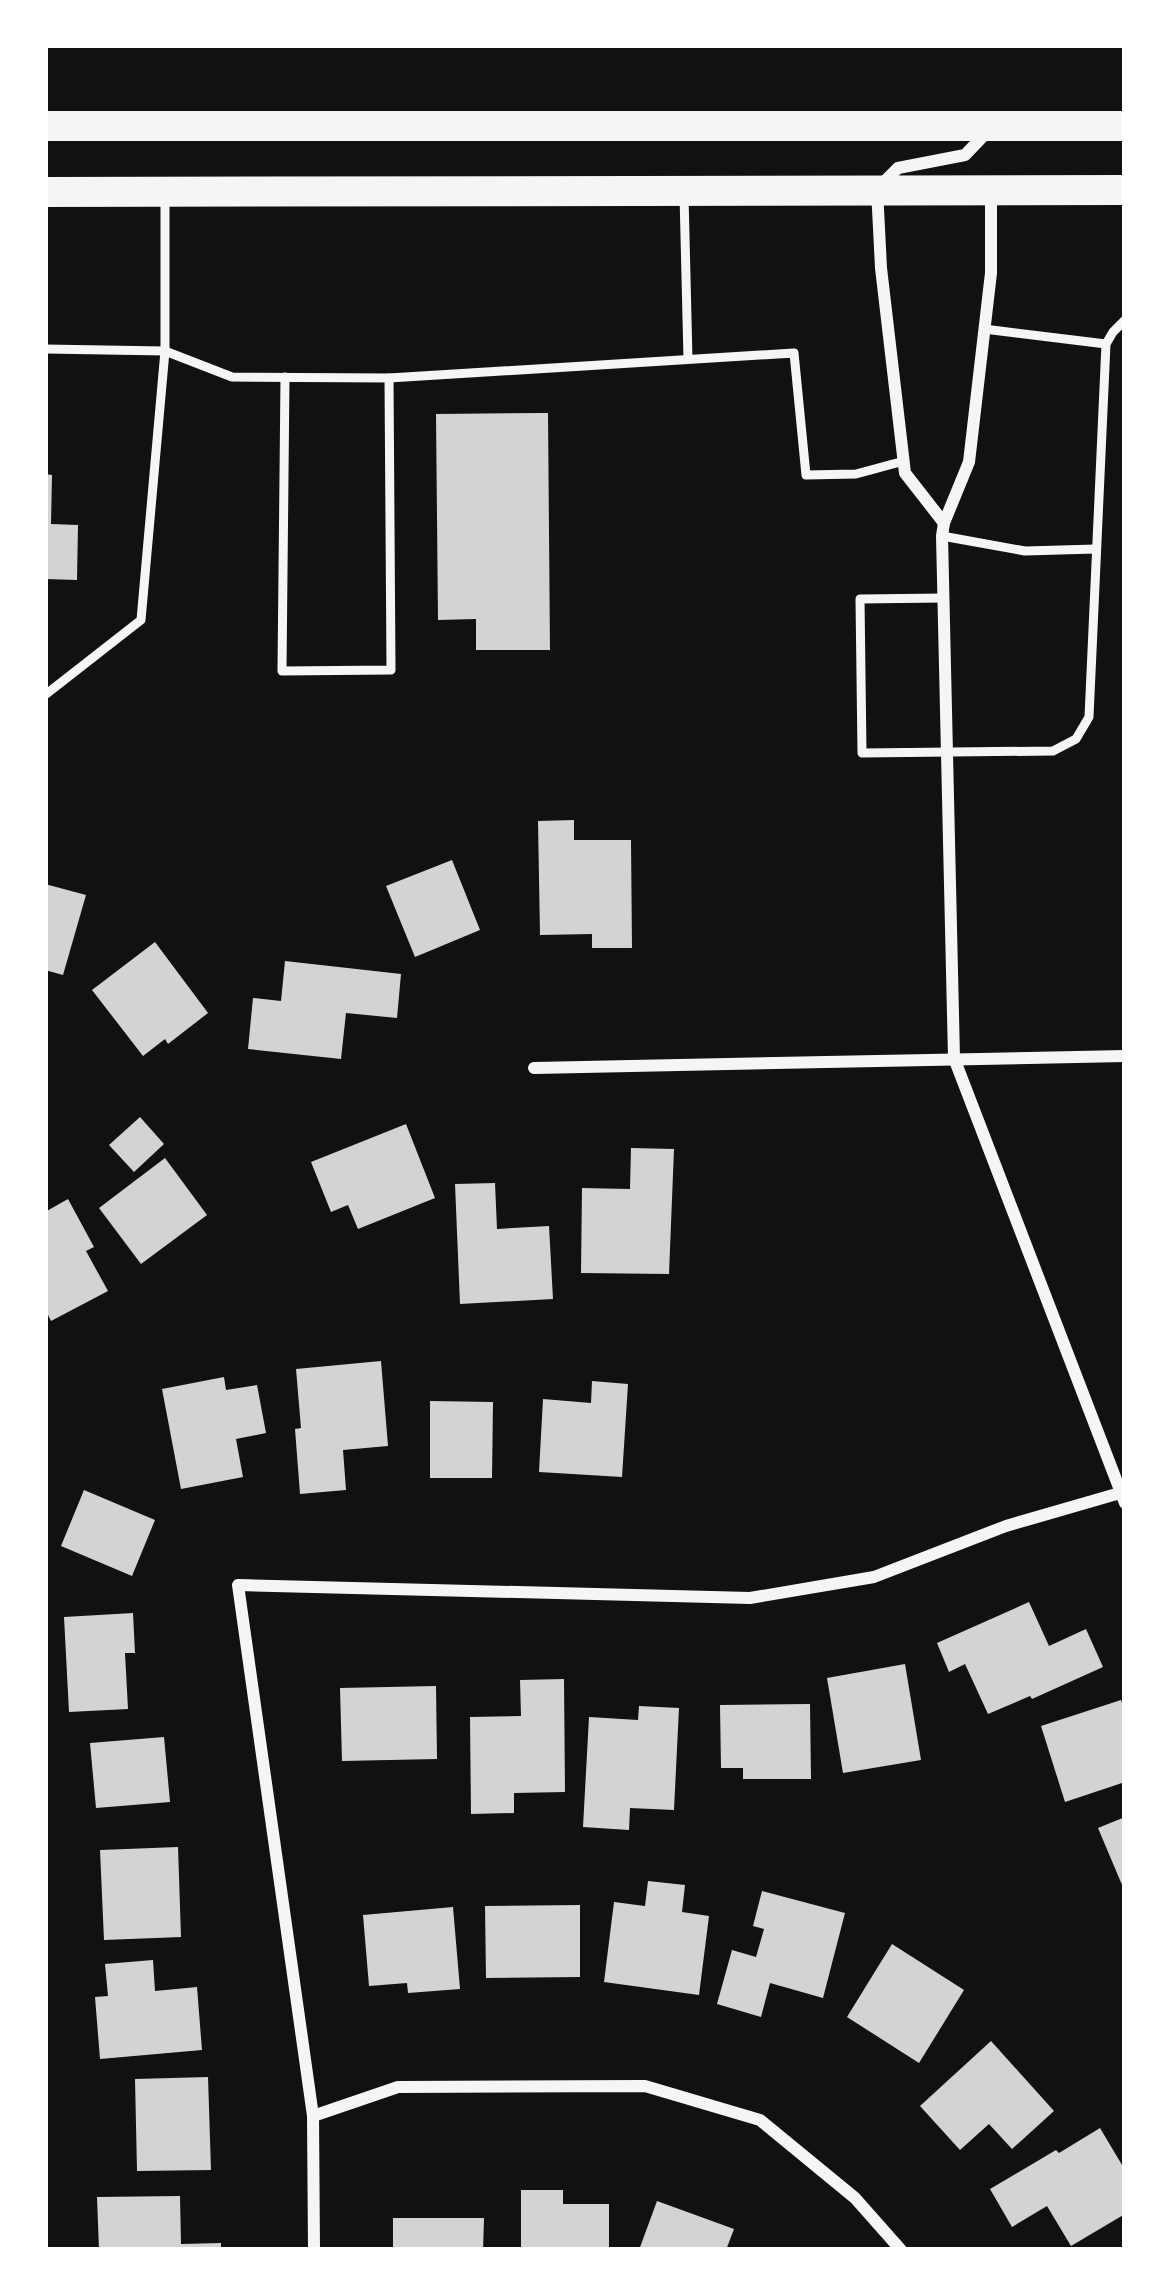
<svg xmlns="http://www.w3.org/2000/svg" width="1170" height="2295" viewBox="0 0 1170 2295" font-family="'PT Sans',sans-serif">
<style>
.building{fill:#d3d3d3}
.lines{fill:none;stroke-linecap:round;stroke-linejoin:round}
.service{stroke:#f5f5f5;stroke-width:9}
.minor{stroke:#f5f5f5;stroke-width:12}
.primary{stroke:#f5f5f5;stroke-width:30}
</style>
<rect width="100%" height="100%" fill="#111"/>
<g class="building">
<path d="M548,413L550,650H476V619L438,620L436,414Z"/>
<path d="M45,474L52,475L51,524L78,525L77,580L45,579Z"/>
<path d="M574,820V840H631L632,948H592V934L540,935L538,821Z"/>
<path d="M452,860L480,930L415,957L386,886Z"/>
<path d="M45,884L86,895L63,975L45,970Z"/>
<path d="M155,942L208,1013L168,1044L165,1039L143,1056L92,990Z"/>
<path d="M285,961L401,974L397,1018L346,1013L341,1059L248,1049L253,998L281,1001Z"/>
<path d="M140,1117L164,1144L134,1172L109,1145Z"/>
<path d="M406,1124L435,1198L358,1229L348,1205L331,1212L311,1162Z"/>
<path d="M631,1148L674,1149L669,1274L581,1273L582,1188L630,1189Z"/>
<path d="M165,1158L207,1215L141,1264L99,1208Z"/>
<path d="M495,1183L497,1229L549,1226L553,1299L460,1304L455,1184Z"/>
<path d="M68,1199L94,1247L86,1251L108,1291L51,1321L45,1309V1212Z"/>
<path d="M381,1361L388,1446L343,1450L346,1490L300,1494L295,1429L301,1428L296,1369Z"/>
<path d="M224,1377L226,1390L257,1385L266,1433L236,1439L243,1477L181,1489L162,1389Z"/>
<path d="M592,1381L628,1384L622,1477L539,1472L543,1399L591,1403Z"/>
<path d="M430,1401L493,1402L492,1478H430Z"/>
<path d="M84,1490L155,1520L132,1576L61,1546Z"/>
<path d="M1029,1602L1049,1646L1086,1629L1103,1667L1032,1699L1030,1696L988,1714L965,1664L949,1672L937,1643Z"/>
<path d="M133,1613L135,1653H125L128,1709L69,1712L64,1617Z"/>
<path d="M905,1664L921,1760L843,1773L827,1678Z"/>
<path d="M564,1679L565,1792L514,1793V1813L471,1814L470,1717L521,1716L520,1680Z"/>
<path d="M436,1686L437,1759L342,1761L340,1688Z"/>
<path d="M1121,1700L1125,1712V1782L1065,1802L1041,1726Z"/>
<path d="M810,1704L811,1779H743V1768H721L720,1705Z"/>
<path d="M639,1706L679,1708L674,1810L630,1808L629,1830L583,1827L589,1717L638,1720Z"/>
<path d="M164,1737L170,1802L96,1808L90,1743Z"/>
<path d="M1125,1817V1892L1098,1828Z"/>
<path d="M178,1847L181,1937L104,1940L100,1850Z"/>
<path d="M648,1881L685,1885L682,1912L709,1916L699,1995L604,1982L614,1902L645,1906Z"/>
<path d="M762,1891L845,1913L823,1998L770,1983L761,2017L717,2004L732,1950L756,1957L764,1929L753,1926Z"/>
<path d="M580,1905V1977L486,1978L485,1906Z"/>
<path d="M453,1907L460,1989L408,1993L407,1983L369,1986L363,1915Z"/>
<path d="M892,1944L964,1990L919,2063L847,2017Z"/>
<path d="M153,1960L155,1991L197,1987L202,2050L100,2059L95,1997L108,1996L105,1964Z"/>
<path d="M991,2041L1054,2111L1012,2149L989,2124L960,2150L920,2106Z"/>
<path d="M208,2077L211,2170L137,2171L135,2079Z"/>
<path d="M1100,2128L1125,2170V2214L1071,2246L1047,2206L1012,2227L990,2189L1056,2150L1059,2153Z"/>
<path d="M521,2190H563V2204H609V2250H521Z"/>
<path d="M180,2196L181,2244L221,2243V2250H99L97,2197Z"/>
<path d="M657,2201L734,2229L726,2250H639Z"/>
<path d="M393,2218H484L483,2250H393Z"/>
</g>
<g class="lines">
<g class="service">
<path d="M684,195L688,359"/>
<path d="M984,329L1106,344"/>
<path d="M45,349L165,351V197"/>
<path d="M285,377L282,671L391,670L389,378"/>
<path d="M942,536L1025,551L1096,549"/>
<path d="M943,598L860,599L862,753L1053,751L1076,739L1089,717L1106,344L1113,332L1125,320"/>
<path d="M45,695L141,620L165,351L232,377L389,378L794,353L806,475L856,474L904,461"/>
</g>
<g class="minor">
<path d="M991,191V273L969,462L944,523L942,536L954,1058L1125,1503"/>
<path d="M944,523L905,473L881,268L877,189L898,168L965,155L988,131"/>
<path d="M534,1068L1125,1056"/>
<path d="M313,2116L398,2087L645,2086L760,2120L855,2198L901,2250"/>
<path d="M314,2250L313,2116L238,1585L750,1598L874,1577L1006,1526L1120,1493"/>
</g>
<g class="primary">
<path d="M45,126H1125"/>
<path d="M45,192L1125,190"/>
</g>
</g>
<rect width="1170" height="2295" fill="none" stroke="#ffffff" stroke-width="96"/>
</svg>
